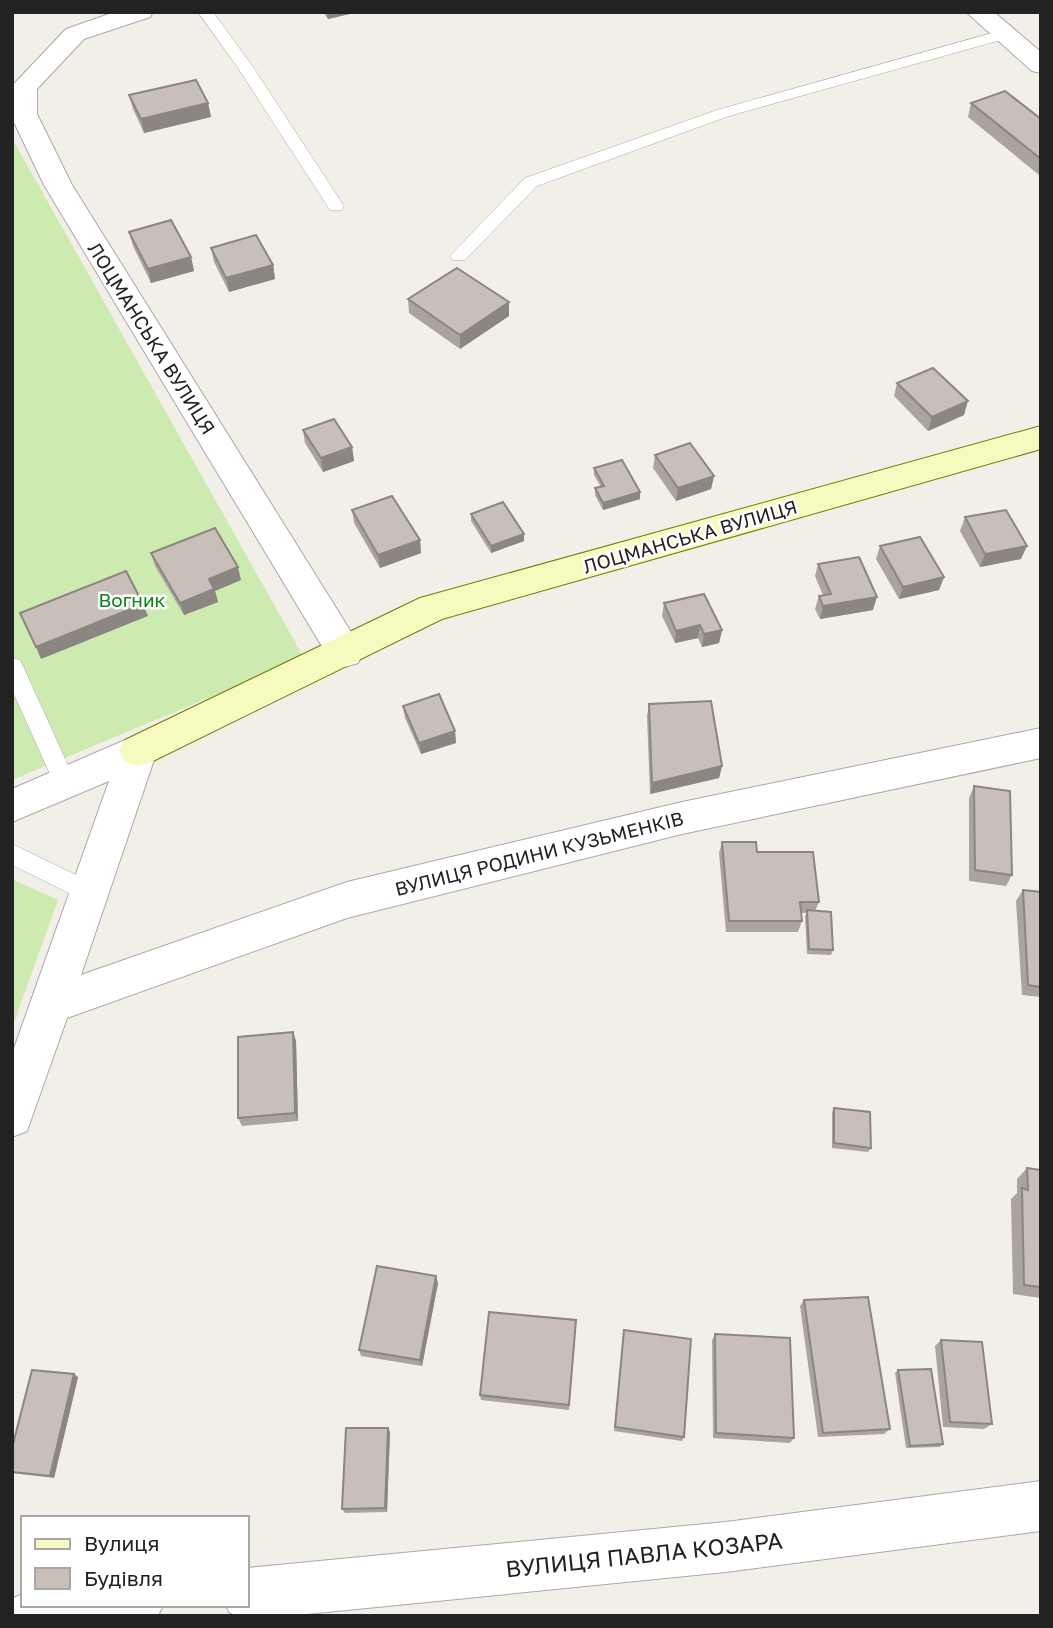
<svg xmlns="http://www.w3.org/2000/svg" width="1053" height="1628" viewBox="0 0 1053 1628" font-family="'Golos Text',sans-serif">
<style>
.grass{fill:#cdebb0}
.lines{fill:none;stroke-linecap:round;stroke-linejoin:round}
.lane-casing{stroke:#a9a9a9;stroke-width:1}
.street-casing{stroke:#a9a9a9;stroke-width:2}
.secondary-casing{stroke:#707d05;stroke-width:2}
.lane{fill:#fff;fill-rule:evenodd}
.street{fill:#fff;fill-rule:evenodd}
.secondary{fill:#f7fabf;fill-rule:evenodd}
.wall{fill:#aba49e}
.shaded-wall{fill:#8b8681}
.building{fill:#c7bfb8;stroke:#8b8681;stroke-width:2}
.labels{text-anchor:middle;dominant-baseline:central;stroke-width:5;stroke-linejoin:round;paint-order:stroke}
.street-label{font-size:19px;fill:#222;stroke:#fff}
.park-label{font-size:19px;fill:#0c8416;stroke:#fff}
.near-street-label{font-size:23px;fill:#222;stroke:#fff}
</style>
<rect width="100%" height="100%" fill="#f2efe9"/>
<g class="grass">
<path d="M12,138L304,658L12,780Z"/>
<path d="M12,879L58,900L12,1028Z"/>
</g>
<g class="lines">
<g class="lane-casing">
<g id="lane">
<path d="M198,12H213L253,67L344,206L342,210H330L238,68Z"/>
<path d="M1003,30L1011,35L1008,38L729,116L537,186L465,260H453L450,256L525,178L717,110Z"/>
<path d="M12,658L20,660L23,666L76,783L73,790L65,792L57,790L54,783L12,690Z"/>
<path d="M12,844L97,885L101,892L97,899L89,902L81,899L12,865Z"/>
</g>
</g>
<g class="street-casing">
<g id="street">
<path d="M115,12H153L150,17L84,39L37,89V114L72,185L358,643L363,653L358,663L345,667L332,663L44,185L12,118V86L66,29Z"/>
<path d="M966,12H994L1041,52V73L1032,71Z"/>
<path d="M1041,728V758L682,834L347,918L67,1018L27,1131L12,1137V1054L109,781L12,822V789L125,740L138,736L151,740L157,751L81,975L347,882L682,802Z"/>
<path d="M1041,1481V1531L726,1572L287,1616H237L229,1612L226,1605H247V1568L726,1522Z"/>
<path d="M23,1594V1605H163L158,1616H12L13,1598Z"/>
</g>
</g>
<g class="secondary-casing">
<path id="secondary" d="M1041,426V449L442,619L151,762L138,766L125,762L119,751L125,740L420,598Z"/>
</g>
<use href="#lane" class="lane"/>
<use href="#street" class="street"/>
<use href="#secondary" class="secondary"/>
</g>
<g class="wall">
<path d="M323,12H354V13L328,19Z"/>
<path d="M129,95L208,103L211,117L144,133L133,109Z"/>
<path d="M971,103L1041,119V174L1039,175L968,117Z"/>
<path d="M129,232L191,257L194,271L151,283L133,246Z"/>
<path d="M211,248L273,265L275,279L229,292L214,262Z"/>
<path d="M408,299L509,316L460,349L409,313Z"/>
<path d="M897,383L964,415L928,431L894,396Z"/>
<path d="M303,430L352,447L354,461L323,472L305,443Z"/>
<path d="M655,455L714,476L711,489L676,501L653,468Z"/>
<path d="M594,468L640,492V499L603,510L595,495V488L601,487L594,475Z"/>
<path d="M352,510L420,540L421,553L380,568L354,523Z"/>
<path d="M471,514L524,534V541L491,553L471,521Z"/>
<path d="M965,517L1021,559L980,567L960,531Z"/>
<path d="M880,546L944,577L939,590L899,599L876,559Z"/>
<path d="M151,553L241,580L215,591L218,602L184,615L155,566Z"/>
<path d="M818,564L873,610L820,619L815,609L819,596L823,595L815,576Z"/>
<path d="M664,603L722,630L719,643L702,647L698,638L675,643L662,616Z"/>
<path d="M649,704L722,766L719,778L650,794L647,716Z"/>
<path d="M403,706L455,731L456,743L421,754L405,718Z"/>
<path d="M974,786L1012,875L1006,886L969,881V798Z"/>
<path d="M722,842L757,852L819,902L815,911L833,950L831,955L807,954L805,916L807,913H801L802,921L798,932H726L719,853Z"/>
<path d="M1041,888V997L1022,995L1016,901L1023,890L1038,892Z"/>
<path d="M293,1032L296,1041L298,1121L242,1126L238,1118Z"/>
<path d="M834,1108L871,1148L868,1152L832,1148V1112Z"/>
<path d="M1027,1168L1041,1170V1298L1013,1294L1011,1199L1017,1193V1179Z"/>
<path d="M438,1283L422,1366L361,1356L359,1350Z"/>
<path d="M804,1300L890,1429L884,1434L818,1437L800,1306Z"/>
<path d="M576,1320L569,1410L481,1400L480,1395Z"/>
<path d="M624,1330L684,1437L682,1441L614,1431L623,1336Z"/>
<path d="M715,1334L794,1438L790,1443L713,1438L712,1340Z"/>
<path d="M941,1340L992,1424L984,1429L943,1427L935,1346Z"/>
<path d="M898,1370L943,1444L940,1447L906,1448L895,1373Z"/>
<path d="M78,1377L54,1478L12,1473V1448Z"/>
<path d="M390,1432L387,1512L345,1513L342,1509Z"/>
</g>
<g class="shaded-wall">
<path d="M327,12H354V13L328,19Z"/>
<path d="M208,103L211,117L144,133L141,119Z"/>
<path d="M191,257L194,271L151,283L148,269Z"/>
<path d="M273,265L275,279L229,292L226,278Z"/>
<path d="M509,302V316L460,349V335Z"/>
<path d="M968,401L964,415L928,431L932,417Z"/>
<path d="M352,447L354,461L323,472L321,458Z"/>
<path d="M714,476L711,489L676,501L678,488Z"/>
<path d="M640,492V499L603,510V503Z"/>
<path d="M524,534V541L491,553V546Z"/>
<path d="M420,540L421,553L380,568L378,555Z"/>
<path d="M1027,546L1021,559L980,567L985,554Z"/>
<path d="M238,567L241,580L215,591L218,602L184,615L180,603L209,579Z"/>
<path d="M944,577L939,590L899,599L903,587Z"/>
<path d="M877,597L873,610L820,619L823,606Z"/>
<path d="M143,604L148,616L41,659L36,647Z"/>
<path d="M700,625L698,638L675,643L676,631Z"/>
<path d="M722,630L719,643L702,647L704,634Z"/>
<path d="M455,731L456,743L421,754L419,743Z"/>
<path d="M722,766L719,778L650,794L652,783Z"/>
<path d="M293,1032L296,1041L298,1121L295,1113Z"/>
<path d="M436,1276L438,1283L422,1366L420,1360Z"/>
<path d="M74,1374L78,1377L54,1478L50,1476Z"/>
<path d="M388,1428L390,1432L387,1512L385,1508Z"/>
</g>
<g class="building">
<path d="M196,80L208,103L141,119L129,95Z"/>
<path d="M1005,91L1041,119V159L971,103Z"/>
<path d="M171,220L191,257L148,269L129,232Z"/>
<path d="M256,235L273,265L226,278L211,248Z"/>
<path d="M457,268L509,302L460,335L408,299Z"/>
<path d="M933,368L968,401L932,417L897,383Z"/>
<path d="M334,419L352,447L321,458L303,430Z"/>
<path d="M690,443L714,476L678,488L655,455Z"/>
<path d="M622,460L640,492L603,503L595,488L604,486L594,468Z"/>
<path d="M392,496L420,540L378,555L352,510Z"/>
<path d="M503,502L524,534L491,546L471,514Z"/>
<path d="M1006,510L1027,546L985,554L965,517Z"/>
<path d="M215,528L238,567L209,579L214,589L180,603L151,553Z"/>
<path d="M920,537L944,577L903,587L880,546Z"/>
<path d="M859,557L877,597L823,606L819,596L831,594L818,564Z"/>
<path d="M126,571L143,604L36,647L20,613Z"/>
<path d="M704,594L722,630L704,634L700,625L676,631L664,603Z"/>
<path d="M439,694L455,731L419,743L403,706Z"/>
<path d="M711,701L722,766L652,783L649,704Z"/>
<path d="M974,786L1010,791L1012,875L975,870Z"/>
<path d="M722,842H756L757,852H813L819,902H800L802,921H729Z"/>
<path d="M1023,890L1041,892V987L1028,985Z"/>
<path d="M807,910L831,912L833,950L809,949Z"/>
<path d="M293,1032L295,1113L238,1118V1037Z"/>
<path d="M834,1108L870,1112L871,1148L834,1143Z"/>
<path d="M1027,1168L1041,1170V1287L1024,1285L1022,1188L1028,1190Z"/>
<path d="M377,1266L436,1276L420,1360L359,1350Z"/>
<path d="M868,1297L890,1429L823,1433L804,1300Z"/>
<path d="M489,1312L576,1320L569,1405L480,1395Z"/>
<path d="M624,1330L691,1339L684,1437L615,1427Z"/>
<path d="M715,1334L790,1338L794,1438L716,1433Z"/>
<path d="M941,1340L982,1342L992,1424L950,1422Z"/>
<path d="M931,1369L943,1444L910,1446L898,1370Z"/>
<path d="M32,1370L74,1374L50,1476L12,1472V1448Z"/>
<path d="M346,1428H388L385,1508L342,1509Z"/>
</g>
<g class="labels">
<g class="street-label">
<text transform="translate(152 338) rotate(58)">ЛОЦМАНСЬКА ВУЛИЦЯ</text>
<text transform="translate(690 536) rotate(-16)">ЛОЦМАНСЬКА ВУЛИЦЯ</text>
<text transform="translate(539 853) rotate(-14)">ВУЛИЦЯ РОДИНИ КУЗЬМЕНКІВ</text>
</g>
<g class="park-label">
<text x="132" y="599">Вогник</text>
</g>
<g class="near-street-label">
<text transform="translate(644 1554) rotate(-6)">ВУЛИЦЯ ПАВЛА КОЗАРА</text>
</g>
</g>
<rect width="1053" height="1628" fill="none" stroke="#222222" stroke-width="28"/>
<rect x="21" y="1516" width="228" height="91" fill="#ffffff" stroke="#a7a7a7" stroke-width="2"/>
<rect x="35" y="1539" width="35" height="10" fill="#f7fabf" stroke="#a7a7a7" stroke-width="2"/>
<text x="84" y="1551" font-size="21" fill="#222222">Вулиця</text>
<rect x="35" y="1568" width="35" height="21" fill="#c7bfb8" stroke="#a7a7a7" stroke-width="2"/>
<text x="84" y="1586" font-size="21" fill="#222222">Будівля</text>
</svg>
